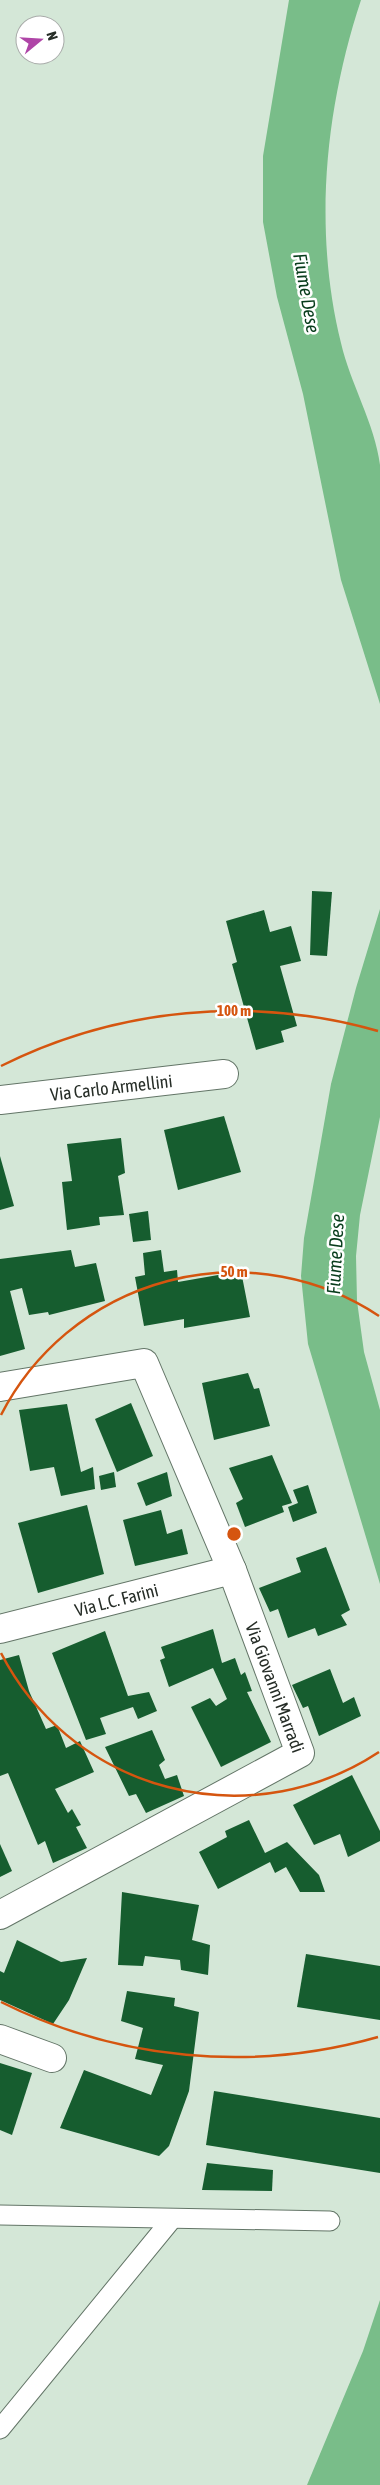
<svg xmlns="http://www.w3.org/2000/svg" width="380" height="2485" viewBox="0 0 380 2485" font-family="'Asap Condensed',sans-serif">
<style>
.water{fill:#79bd89}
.building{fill:#165d2f}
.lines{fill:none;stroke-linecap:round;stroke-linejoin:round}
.service-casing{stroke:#637567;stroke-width:21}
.minor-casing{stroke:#637567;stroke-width:30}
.service{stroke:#fff;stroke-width:19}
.minor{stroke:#fff;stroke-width:28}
.ring{fill:none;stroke:#d5550f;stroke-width:2.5}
.labels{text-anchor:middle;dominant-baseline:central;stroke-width:5;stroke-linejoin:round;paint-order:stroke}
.street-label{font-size:18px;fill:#262d27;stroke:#fff}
.water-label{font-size:19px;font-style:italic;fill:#073c1b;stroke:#fff}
.centre{fill:#d5550f;stroke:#fff;stroke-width:2.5}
.ring-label{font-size:15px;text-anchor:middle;font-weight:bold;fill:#d5550f;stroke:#fff;stroke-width:5;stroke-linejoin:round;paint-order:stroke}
</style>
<rect width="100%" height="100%" fill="#d4e7d7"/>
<g class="water">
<path d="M289,0H361C325,109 313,230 341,343C350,383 375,424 380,465C380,490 380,516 380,541C380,595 380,649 380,704L341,580L303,394L277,297L263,222V156Z"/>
<path d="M380,909V1117L360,1215L356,1256L357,1301L364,1352L380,1410V1584L308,1344L301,1276L304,1238L331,1084L356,988Z"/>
<path d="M380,2300V2485H307L363,2351Z"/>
</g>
<g class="building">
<path d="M312,891L332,892L327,956L310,955Z"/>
<path d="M264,910L270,932L291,926L301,961L280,966L297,1026L281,1031L284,1042L256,1050L232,964L237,962L226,921Z"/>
<path d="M224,1116L241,1172L178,1190L164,1130Z"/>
<path d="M121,1138L125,1173L118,1176L124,1215L99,1217L100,1225L67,1230L62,1182L72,1181L67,1144Z"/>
<path d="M0,1156L14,1206L0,1210Z"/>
<path d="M148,1211L151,1240L133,1242L129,1214Z"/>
<path d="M71,1250L75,1267L96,1263L105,1301L49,1315L48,1312L29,1315L22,1288L10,1291L25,1349L0,1356V1259Z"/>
<path d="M161,1250L164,1272L177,1270L178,1282L241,1271L250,1317L184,1328V1319L144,1326L135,1277L145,1275L143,1253Z"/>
<path d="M248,1373L254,1389L259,1388L270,1426L214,1440L202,1383Z"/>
<path d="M131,1403L153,1456L117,1472L95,1419Z"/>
<path d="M67,1404L81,1472L93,1467L95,1489L61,1496L54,1467L30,1471L19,1410Z"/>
<path d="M272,1455L292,1503L282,1506L284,1512L245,1527L236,1503L243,1499L229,1468Z"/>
<path d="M114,1472L116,1487L101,1490L99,1476Z"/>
<path d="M167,1472L172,1496L146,1506L137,1483Z"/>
<path d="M308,1485L317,1513L293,1522L288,1507L298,1503L293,1490Z"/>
<path d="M87,1505L104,1574L38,1593L18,1523Z"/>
<path d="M161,1510L167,1534L182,1529L188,1554L135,1566L123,1520Z"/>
<path d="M326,1547L350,1610L341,1615L347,1625L318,1636L315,1628L288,1638L278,1609L270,1612L259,1588L301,1572L296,1558Z"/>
<path d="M213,1629L222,1663L235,1658L241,1675L245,1672L252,1691L247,1692L271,1742L221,1767L191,1707L210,1698L216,1706L227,1699L213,1668L169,1687L160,1660L165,1658L161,1647Z"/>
<path d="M105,1631L128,1696L149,1692L157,1711L138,1719L133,1707L100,1718L106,1734L86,1740L52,1653Z"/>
<path d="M19,1655L29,1691L46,1729L57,1725L66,1748L80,1741L94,1772L55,1789L68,1813L72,1809L81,1825L76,1827L87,1848L53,1863L45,1841L38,1845L8,1773L0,1776V1660Z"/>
<path d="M330,1669L343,1703L354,1697L361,1716L319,1736L308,1706L303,1708L292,1685Z"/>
<path d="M152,1730L165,1760L159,1765L165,1779L177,1775L184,1796L146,1813L136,1794L129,1796L105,1747Z"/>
<path d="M352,1775L380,1831V1841L348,1857L340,1834L314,1845L293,1805Z"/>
<path d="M249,1820L265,1853L287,1842L319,1875L325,1892H300L286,1867L275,1873L270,1862L218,1889L199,1852L227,1837L225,1831Z"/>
<path d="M0,1844L12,1871L0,1877Z"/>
<path d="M122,1892L199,1905L192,1940L210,1945L208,1975L181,1970L180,1960L145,1956L143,1966L118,1965Z"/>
<path d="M17,1940L61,1962L87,1958L69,2000L53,2024L0,2000V1971L4,1973Z"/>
<path d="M306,1954L380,1966V2020L297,2007Z"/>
<path d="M127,1991L175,1998L174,2006L199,2012L189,2091L169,2146L159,2156L60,2128L84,2070L151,2095L163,2065L135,2059L143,2028L121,2021Z"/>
<path d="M0,2063L32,2073L12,2135L0,2130Z"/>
<path d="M214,2091L380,2118V2173L206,2145Z"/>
<path d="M207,2163L273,2170L272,2191L202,2190Z"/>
</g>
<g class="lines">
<g class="service-casing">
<g id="service">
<path d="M0,2215L330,2221"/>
<path d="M0,2429L172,2219"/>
</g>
</g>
<g class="minor-casing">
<g id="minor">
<path id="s1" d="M0,1100L224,1074"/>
<path id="s2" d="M0,1387L144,1363L232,1570L300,1753L0,1915"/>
<path id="s3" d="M0,1629L232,1570"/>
<path d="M0,2039L52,2058"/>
</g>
</g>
<use href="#service" class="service"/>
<use href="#minor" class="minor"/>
</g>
<g class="ring">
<path d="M379 1752A262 262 0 0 1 1 1653M1 1415A262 262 0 0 1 379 1316"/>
<path d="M378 2037A523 523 0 0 1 1 2002M1 1066A523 523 0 0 1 378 1031"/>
</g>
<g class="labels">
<g class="street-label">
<text stroke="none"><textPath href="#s1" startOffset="112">Via Carlo Armellini</textPath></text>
<text stroke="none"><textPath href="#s3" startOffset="120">Via L.C. Farini</textPath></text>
<text stroke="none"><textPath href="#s2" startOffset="496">Via Giovanni Marradi</textPath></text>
</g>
<g class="water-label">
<text transform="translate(307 293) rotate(80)">Fiume Dese</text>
<text transform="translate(335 1254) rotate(-87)">Fiume Dese</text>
</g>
</g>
<circle cx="234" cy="1534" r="8" class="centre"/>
<g class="ring-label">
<text x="234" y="1016">100 m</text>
<text x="234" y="1277">50 m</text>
</g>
<g transform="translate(40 40) rotate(72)"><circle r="24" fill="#ffffff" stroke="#a8aba9"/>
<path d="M0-4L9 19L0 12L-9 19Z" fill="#af45a7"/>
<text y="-8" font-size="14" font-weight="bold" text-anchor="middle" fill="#262d27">N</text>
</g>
</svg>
